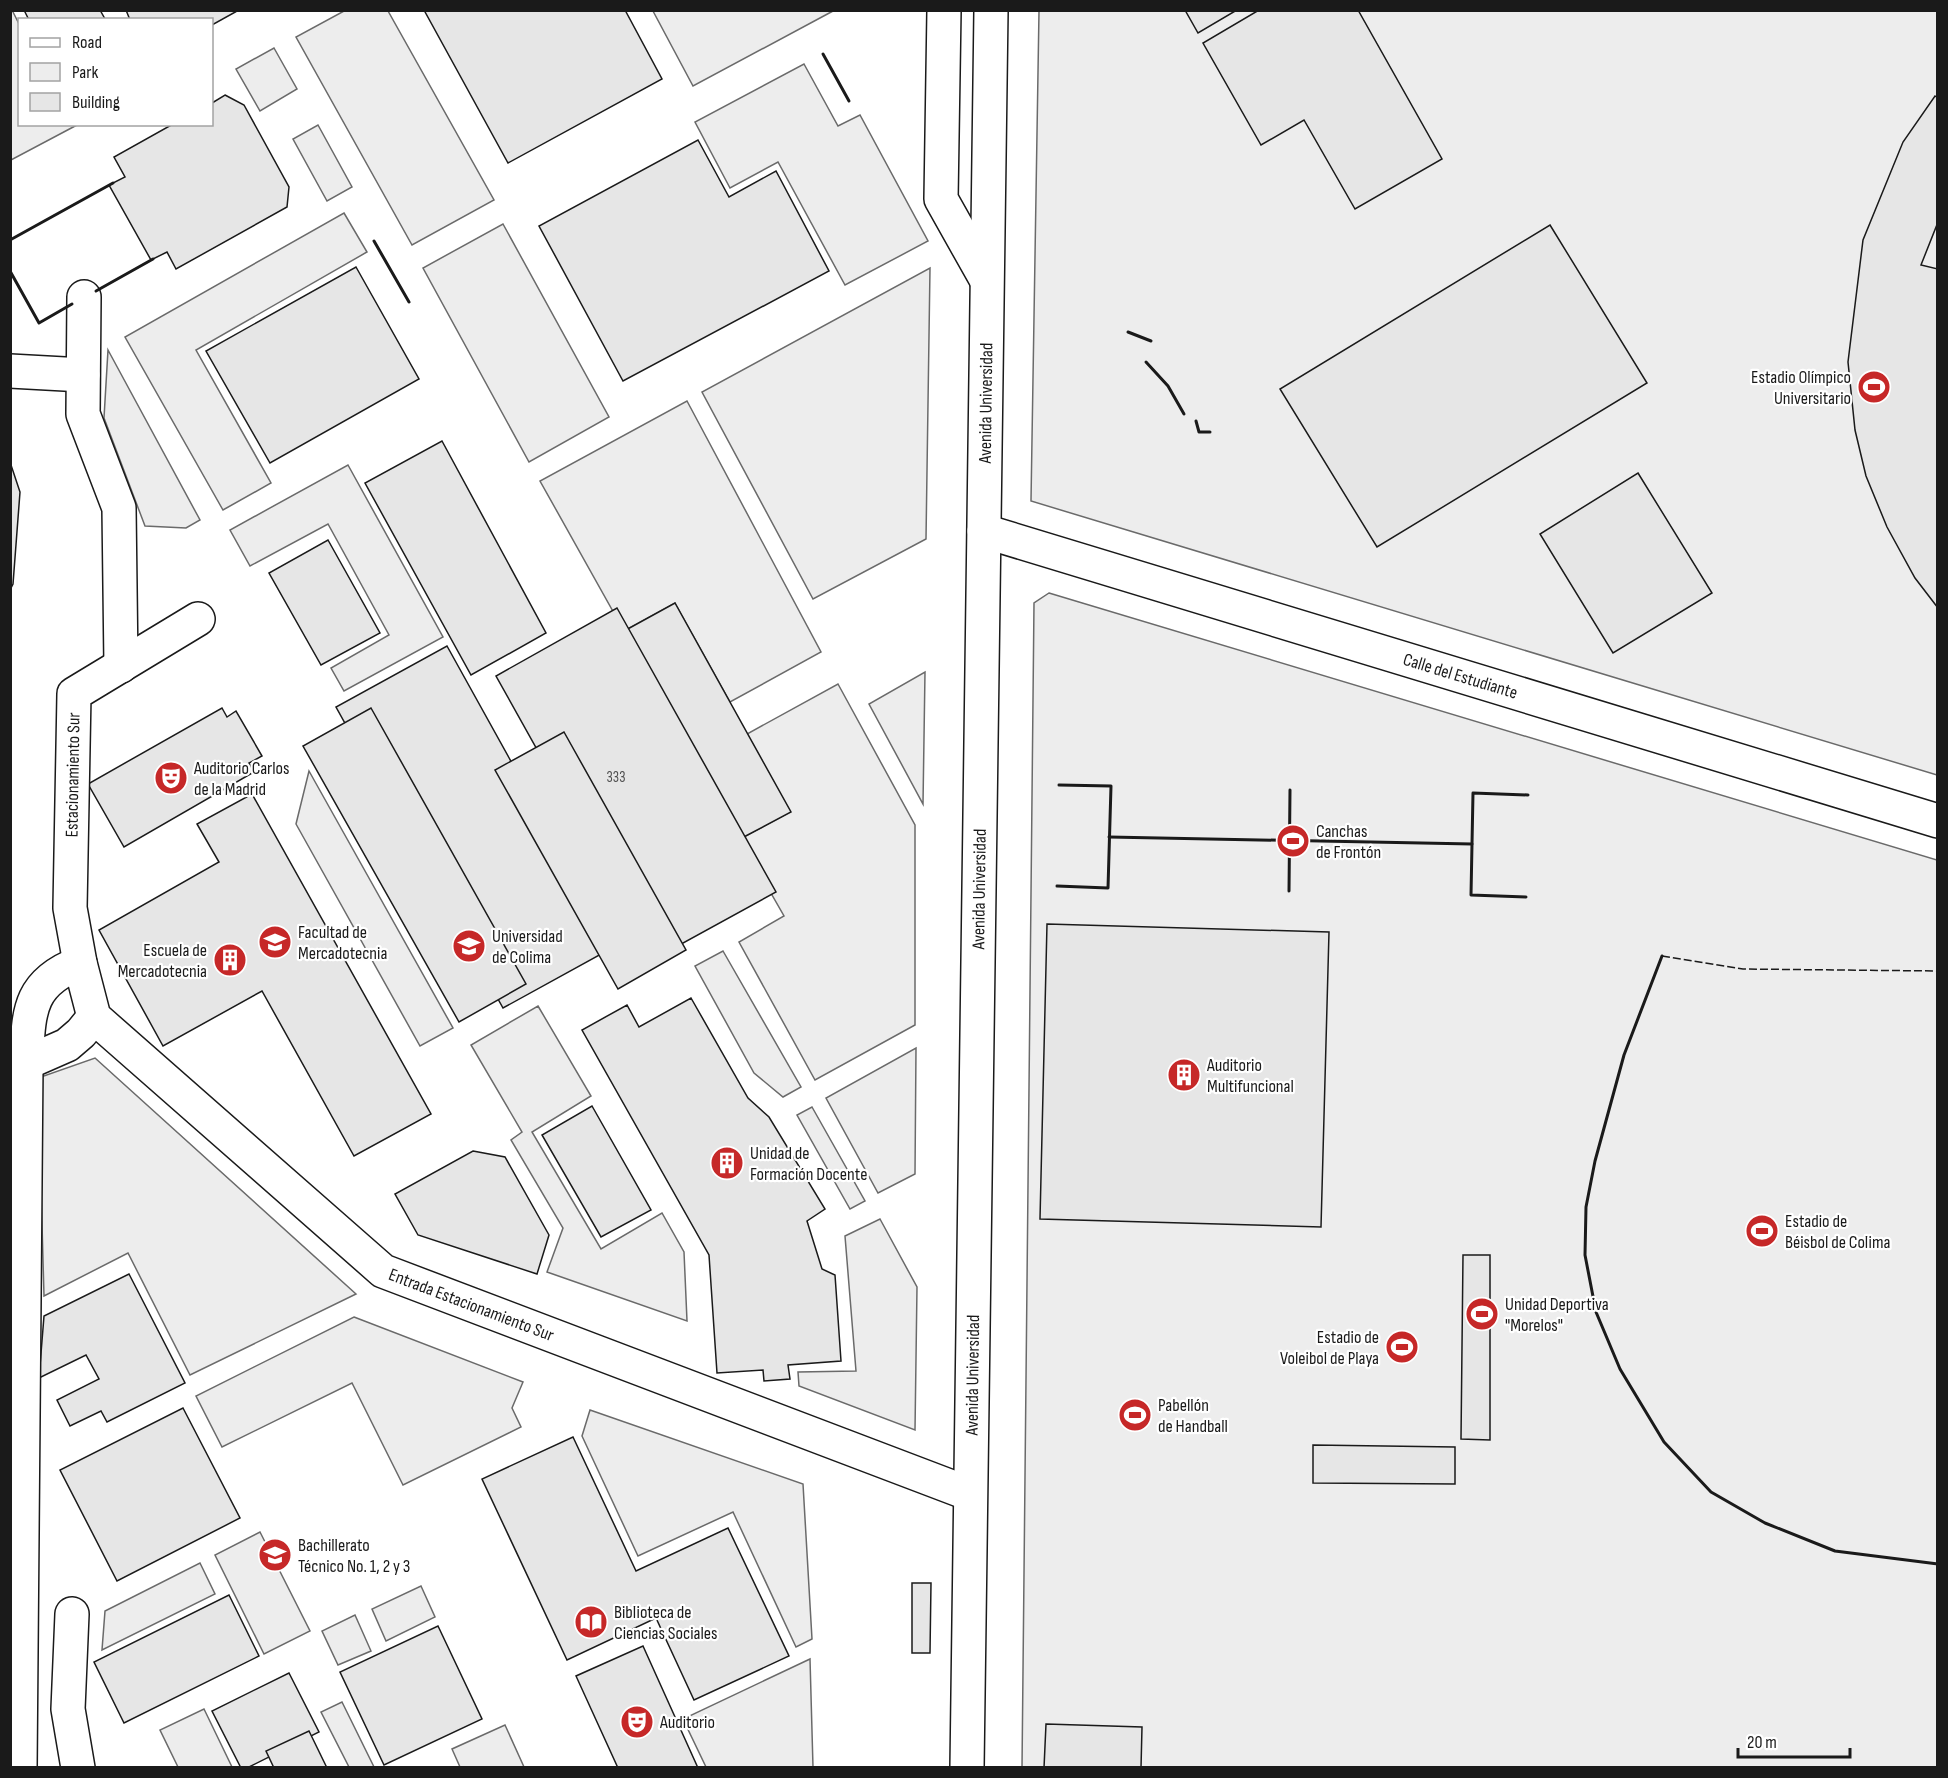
<svg xmlns="http://www.w3.org/2000/svg" width="1948" height="1778" viewBox="0 0 1948 1778" font-family="'Sofia Sans Condensed',sans-serif">
<style>
.green{fill:#ededed;stroke:#6a6a6a;stroke-width:1.5}
.building{fill:#e6e6e6;stroke:#1a1a1a;stroke-width:1.5}
.lines{fill:none;stroke-linecap:round;stroke-linejoin:round}
.minor-casing{stroke:#1a1a1a;stroke-width:36}
.minor{stroke:#fff;stroke-width:33}
.fence{stroke:#1a1a1a;stroke-width:1.5;stroke-dasharray:8 3;stroke-linecap:butt}
.wall{stroke:#1a1a1a;stroke-width:3}
.labels{text-anchor:middle;dominant-baseline:central;stroke-width:4.5;stroke-linejoin:round;paint-order:stroke}
.number-label{font-size:15px;fill:#4d4d4d}
.poi-label{font-size:18px;fill:#1a1a1a;stroke:#fff;text-anchor:start}
.street-label{font-size:18px;fill:#1a1a1a;stroke:#fff}
</style>
<rect width="100%" height="100%" fill="#fff"/>
<g class="green">
<path d="M12,10L19,24L20,124L77,125L11,160L10,11Z"/>
<path d="M344,11H388L494,200L412,245L296,37Z"/>
<path d="M653,11H833L693,86Z"/>
<path d="M1039,11H1937V775L1031,501Z"/>
<path d="M274,48L297,89L260,111L236,69Z"/>
<path d="M804,64L838,126L860,115L928,241L845,285L778,162L730,188L695,122Z"/>
<path d="M318,125L352,187L327,201L293,139Z"/>
<path d="M344,213L367,252L196,350L271,483L223,510L125,337Z"/>
<path d="M503,224L609,417L529,462L423,268Z"/>
<path d="M930,268L926,539L813,599L702,392Z"/>
<path d="M108,350L200,520L186,528L145,526L104,418Z"/>
<path d="M687,401L821,652L730,702L675,603L624,631L540,481Z"/>
<path d="M348,465L443,637L344,691L331,668L389,635L328,524L250,566L230,530Z"/>
<path d="M1049,593L1937,860V1767L1022,1768L1034,603Z"/>
<path d="M925,672L923,804L869,704Z"/>
<path d="M838,684L915,825V1025L815,1080L739,942L784,916L740,839L790,812L747,734Z"/>
<path d="M309,771L453,1028L420,1046L296,824Z"/>
<path d="M723,951L801,1087L783,1097L754,1073L695,966Z"/>
<path d="M538,1006L591,1096L532,1132L601,1249L662,1213L684,1252L687,1321L547,1272L563,1228L511,1140L522,1132L471,1045Z"/>
<path d="M916,1048L915,1174L878,1193L826,1098Z"/>
<path d="M95,1058L356,1294L190,1375L128,1253L44,1296L38,1078Z"/>
<path d="M812,1107L865,1201L850,1209L797,1115Z"/>
<path d="M880,1219L917,1287L915,1430L799,1386L798,1372L856,1371L845,1236Z"/>
<path d="M354,1317L523,1382L512,1408L521,1427L403,1485L352,1383L222,1447L196,1396Z"/>
<path d="M590,1410L803,1484L812,1639L796,1647L733,1512L638,1556L582,1436Z"/>
<path d="M260,1532L310,1631L264,1654L215,1555Z"/>
<path d="M200,1563L215,1594L102,1650L105,1611Z"/>
<path d="M421,1586L435,1617L386,1641L372,1609Z"/>
<path d="M355,1615L371,1651L338,1665L322,1631Z"/>
<path d="M810,1659L813,1767H706L683,1719Z"/>
<path d="M342,1702L374,1767H349L321,1712Z"/>
<path d="M204,1709L232,1767H178L160,1730Z"/>
<path d="M505,1725L524,1767H460L452,1749Z"/>
</g>
<g class="building">
<path d="M24,10H100L105,19L29,20Z"/>
<path d="M126,10H239L212,25V20H130Z"/>
<path d="M424,10H625L662,79L508,163Z"/>
<path d="M1185,10H1237L1198,33Z"/>
<path d="M1259,10H1358L1442,159L1355,209L1304,120L1261,145L1203,43Z"/>
<path d="M225,95L244,105L289,187L287,207L176,269L167,252L151,260L109,185L125,177L114,157L173,124H212V103Z"/>
<path d="M1935,96L1938,98V222L1921,265L1938,269V608L1915,578L1887,527L1866,476L1855,430L1848,362L1863,240L1903,142Z"/>
<path d="M698,140L729,197L776,171L829,271L623,381L539,226Z"/>
<path d="M1550,225L1647,383L1377,547L1280,389Z"/>
<path d="M356,267L419,379L270,463L206,351Z"/>
<path d="M442,441L546,633L471,675L365,483Z"/>
<path d="M10,462L20,492L13,584L10,590Z"/>
<path d="M1638,473L1712,593L1613,653L1540,534Z"/>
<path d="M328,540L380,633L321,665L269,573Z"/>
<path d="M675,603L791,812L740,839L624,631Z"/>
<path d="M617,608L776,892L654,959L496,676Z"/>
<path d="M447,646L614,947L503,1008L336,707Z"/>
<path d="M222,708L227,717L236,711L262,756L249,763L254,772L124,847L88,784Z"/>
<path d="M371,708L526,984L459,1022L303,746Z"/>
<path d="M564,732L686,950L618,989L495,770Z"/>
<path d="M252,794L431,1114L354,1156L262,991L163,1046L99,930L219,862L197,824Z"/>
<path d="M1047,924L1329,932L1321,1227L1040,1219Z"/>
<path d="M691,998L748,1098L769,1117L825,1209L807,1221L822,1269L835,1275L841,1361L788,1365L790,1379L764,1381L763,1370L717,1373L709,1255L582,1030L627,1005L639,1027Z"/>
<path d="M592,1106L651,1210L601,1237L542,1135Z"/>
<path d="M473,1151L505,1157L549,1235L537,1274L418,1235L395,1194Z"/>
<path d="M1463,1255H1490V1440L1461,1439Z"/>
<path d="M129,1274L185,1383L107,1422L101,1411L70,1426L57,1400L99,1379L86,1355L39,1378L44,1316Z"/>
<path d="M183,1408L240,1518L117,1581L60,1470Z"/>
<path d="M573,1437L636,1571L728,1528L789,1656L694,1700L656,1618L567,1660L482,1479Z"/>
<path d="M1313,1445L1455,1447V1484L1313,1483Z"/>
<path d="M912,1583H931L930,1653H912Z"/>
<path d="M229,1595L259,1656L124,1723L94,1662Z"/>
<path d="M438,1626L482,1719L384,1765L340,1672Z"/>
<path d="M643,1646L698,1768H618L576,1676Z"/>
<path d="M289,1673L319,1732L247,1768H241L212,1711Z"/>
<path d="M1046,1724L1142,1727L1141,1768H1044Z"/>
<path d="M309,1731L327,1768H274L266,1751Z"/>
</g>
<g class="lines">
<g class="minor-casing">
<g id="minor">
<path d="M944,10L941,199L986,279"/>
<path d="M84,297L83,414L119,508L121,666"/>
<path d="M10,371L83,375"/>
<path id="s1" d="M984,531L1938,821"/>
<path id="s2" d="M198,619L74,694L70,908L80,963L94,1017L383,1271L970,1494"/>
<path d="M26,1063L67,1045L81,1033L94,1017"/>
<path d="M72,1614L68,1709L78,1768"/>
<path d="M20,1768L26,1063C29,1013 27,983 80,963"/>
<path id="s3" d="M967,1768L991,10"/>
</g>
</g>
<use href="#minor" class="minor"/>
<path class="fence" d="M1662,956L1743,969L1938,971"/>
<g class="wall">
<path d="M823,54L849,101"/>
<path d="M10,240L113,183"/>
<path d="M374,241L409,302"/>
<path d="M10,271L39,323L72,304"/>
<path d="M96,291L153,259"/>
<path d="M1128,332L1151,341"/>
<path d="M1146,362L1168,386L1184,414"/>
<path d="M1196,421L1199,432H1210"/>
<path d="M1109,837L1472,844"/>
<path d="M1057,886L1108,888L1111,786L1059,785"/>
<path d="M1289,891L1290,790"/>
<path d="M1526,897L1471,895L1473,793L1528,795"/>
<path d="M1662,956L1624,1055L1595,1161L1586,1207L1585,1255L1596,1312L1620,1369L1664,1442L1711,1492L1765,1523L1835,1551L1938,1564"/>
</g>
</g>
<defs>
<g id="stadium-disc" transform="scale(1.725)"><circle r="9.5" fill="#c62828" stroke="#fff"/><path d="M0-5a6.5 5 0 1 0 0 10a6.5 5 0 1 0 0-10ZM-3.5-1.8h7v3.6h-7Z" fill="#fff"/></g>
<g id="theatre-disc" transform="scale(1.725)"><circle r="9.5" fill="#c62828" stroke="#fff"/><path d="M-5-5.5Q0-4 5-5.5V0Q5 5 0 6Q-5 5-5 0ZM-3.3-2.5H-1v1.5H-3.3ZM1-2.5H3.3v1.5H1ZM-2.8 1Q0 5.5 2.8 1Z" fill="#fff"/></g>
<g id="university-disc" transform="scale(1.725)"><circle r="9.5" fill="#c62828" stroke="#fff"/><path d="M0-5L7-2L0 1L-7-2ZM-4 1L0 2.5L4 1V4Q0 6-4 4Z" fill="#fff"/></g>
<g id="building-disc" transform="scale(1.725)"><circle r="9.5" fill="#c62828" stroke="#fff"/><path d="M-4-6H4V6H1V3H-1V6H-4ZM-2.5-4.3h1.7v1.8h-1.7ZM.8-4.3h1.7v1.8H.8ZM-2.5-1h1.7V.8h-1.7ZM.8-1h1.7V.8H.8Z" fill="#fff"/></g>
<g id="library-disc" transform="scale(1.725)"><circle r="9.5" fill="#c62828" stroke="#fff"/><path d="M-6-4Q-3-5.5-.7-3.5V5Q-3 3-6 4ZM6-4Q3-5.5 .7-3.5V5Q3 3 6 4Z" fill="#fff"/></g>
</defs>
<g fill-rule="evenodd">
<use href="#stadium-disc" x="1874" y="387"/>
<use href="#theatre-disc" x="171" y="778"/>
<use href="#stadium-disc" x="1293" y="841"/>
<use href="#university-disc" x="275" y="942"/>
<use href="#university-disc" x="469" y="946"/>
<use href="#building-disc" x="230" y="960"/>
<use href="#building-disc" x="1184" y="1075"/>
<use href="#building-disc" x="727" y="1163"/>
<use href="#stadium-disc" x="1762" y="1231"/>
<use href="#stadium-disc" x="1482" y="1314"/>
<use href="#stadium-disc" x="1402" y="1347"/>
<use href="#stadium-disc" x="1135" y="1415"/>
<use href="#university-disc" x="275" y="1555"/>
<use href="#library-disc" x="591" y="1622"/>
<use href="#theatre-disc" x="637" y="1722"/>
</g>
<g class="labels">
<g class="number-label">
<text x="616" y="777">333</text>
</g>
<g class="poi-label">
<text x="1851" y="377" text-anchor="end">Estadio Olímpico<tspan x="1851" dy="21">Universitario</tspan></text>
<text x="194" y="768">Auditorio Carlos<tspan x="194" dy="21">de la Madrid</tspan></text>
<text x="1316" y="831">Canchas<tspan x="1316" dy="21">de Frontón</tspan></text>
<text x="298" y="932">Facultad de<tspan x="298" dy="21">Mercadotecnia</tspan></text>
<text x="492" y="936">Universidad<tspan x="492" dy="21">de Colima</tspan></text>
<text x="207" y="950" text-anchor="end">Escuela de<tspan x="207" dy="21">Mercadotecnia</tspan></text>
<text x="1207" y="1065">Auditorio<tspan x="1207" dy="21">Multifuncional</tspan></text>
<text x="750" y="1153">Unidad de<tspan x="750" dy="21">Formación Docente</tspan></text>
<text x="1785" y="1221">Estadio de<tspan x="1785" dy="21">Béisbol de Colima</tspan></text>
<text x="1505" y="1304">Unidad Deportiva<tspan x="1505" dy="21">"Morelos"</tspan></text>
<text x="1379" y="1337" text-anchor="end">Estadio de<tspan x="1379" dy="21">Voleibol de Playa</tspan></text>
<text x="1158" y="1405">Pabellón<tspan x="1158" dy="21">de Handball</tspan></text>
<text x="298" y="1545">Bachillerato<tspan x="298" dy="21">Técnico No. 1, 2 y 3</tspan></text>
<text x="614" y="1612">Biblioteca de<tspan x="614" dy="21">Ciencias Sociales</tspan></text>
<text x="660" y="1722">Auditorio</text>
</g>
<g class="street-label">
<text stroke="none"><textPath href="#s3" startOffset="1365">Avenida Universidad</textPath></text>
<text stroke="none"><textPath href="#s1" startOffset="498">Calle del Estudiante</textPath></text>
<text transform="translate(73 775) rotate(-89)">Estacionamiento Sur</text>
<text stroke="none"><textPath href="#s3" startOffset="879">Avenida Universidad</textPath></text>
<text stroke="none"><textPath href="#s2" startOffset="950">Entrada Estacionamiento Sur</textPath></text>
<text stroke="none"><textPath href="#s3" startOffset="393">Avenida Universidad</textPath></text>
</g>
</g>
<rect width="1948" height="1778" fill="none" stroke="#1a1a1a" stroke-width="24"/>
<rect x="18" y="18" width="195" height="108" fill="#ffffff" stroke="#a3a3a3" stroke-width="1.5"/>
<rect x="30" y="38" width="30" height="9" fill="#ffffff" stroke="#a3a3a3" stroke-width="1.5"/>
<text x="72" y="48" font-size="18" fill="#1a1a1a">Road</text>
<rect x="30" y="63" width="30" height="18" fill="#ededed" stroke="#a3a3a3" stroke-width="1.5"/>
<text x="72" y="78" font-size="18" fill="#1a1a1a">Park</text>
<rect x="30" y="93" width="30" height="18" fill="#e6e6e6" stroke="#a3a3a3" stroke-width="1.5"/>
<text x="72" y="108" font-size="18" fill="#1a1a1a">Building</text>
<path d="M1738 1748v9h112v-9" fill="none" stroke="#1a1a1a" stroke-width="3"/>
<text x="1747" y="1748" font-size="18" fill="#1a1a1a" stroke="#ffffff" stroke-width="4.5" paint-order="stroke">20 m</text>
</svg>
